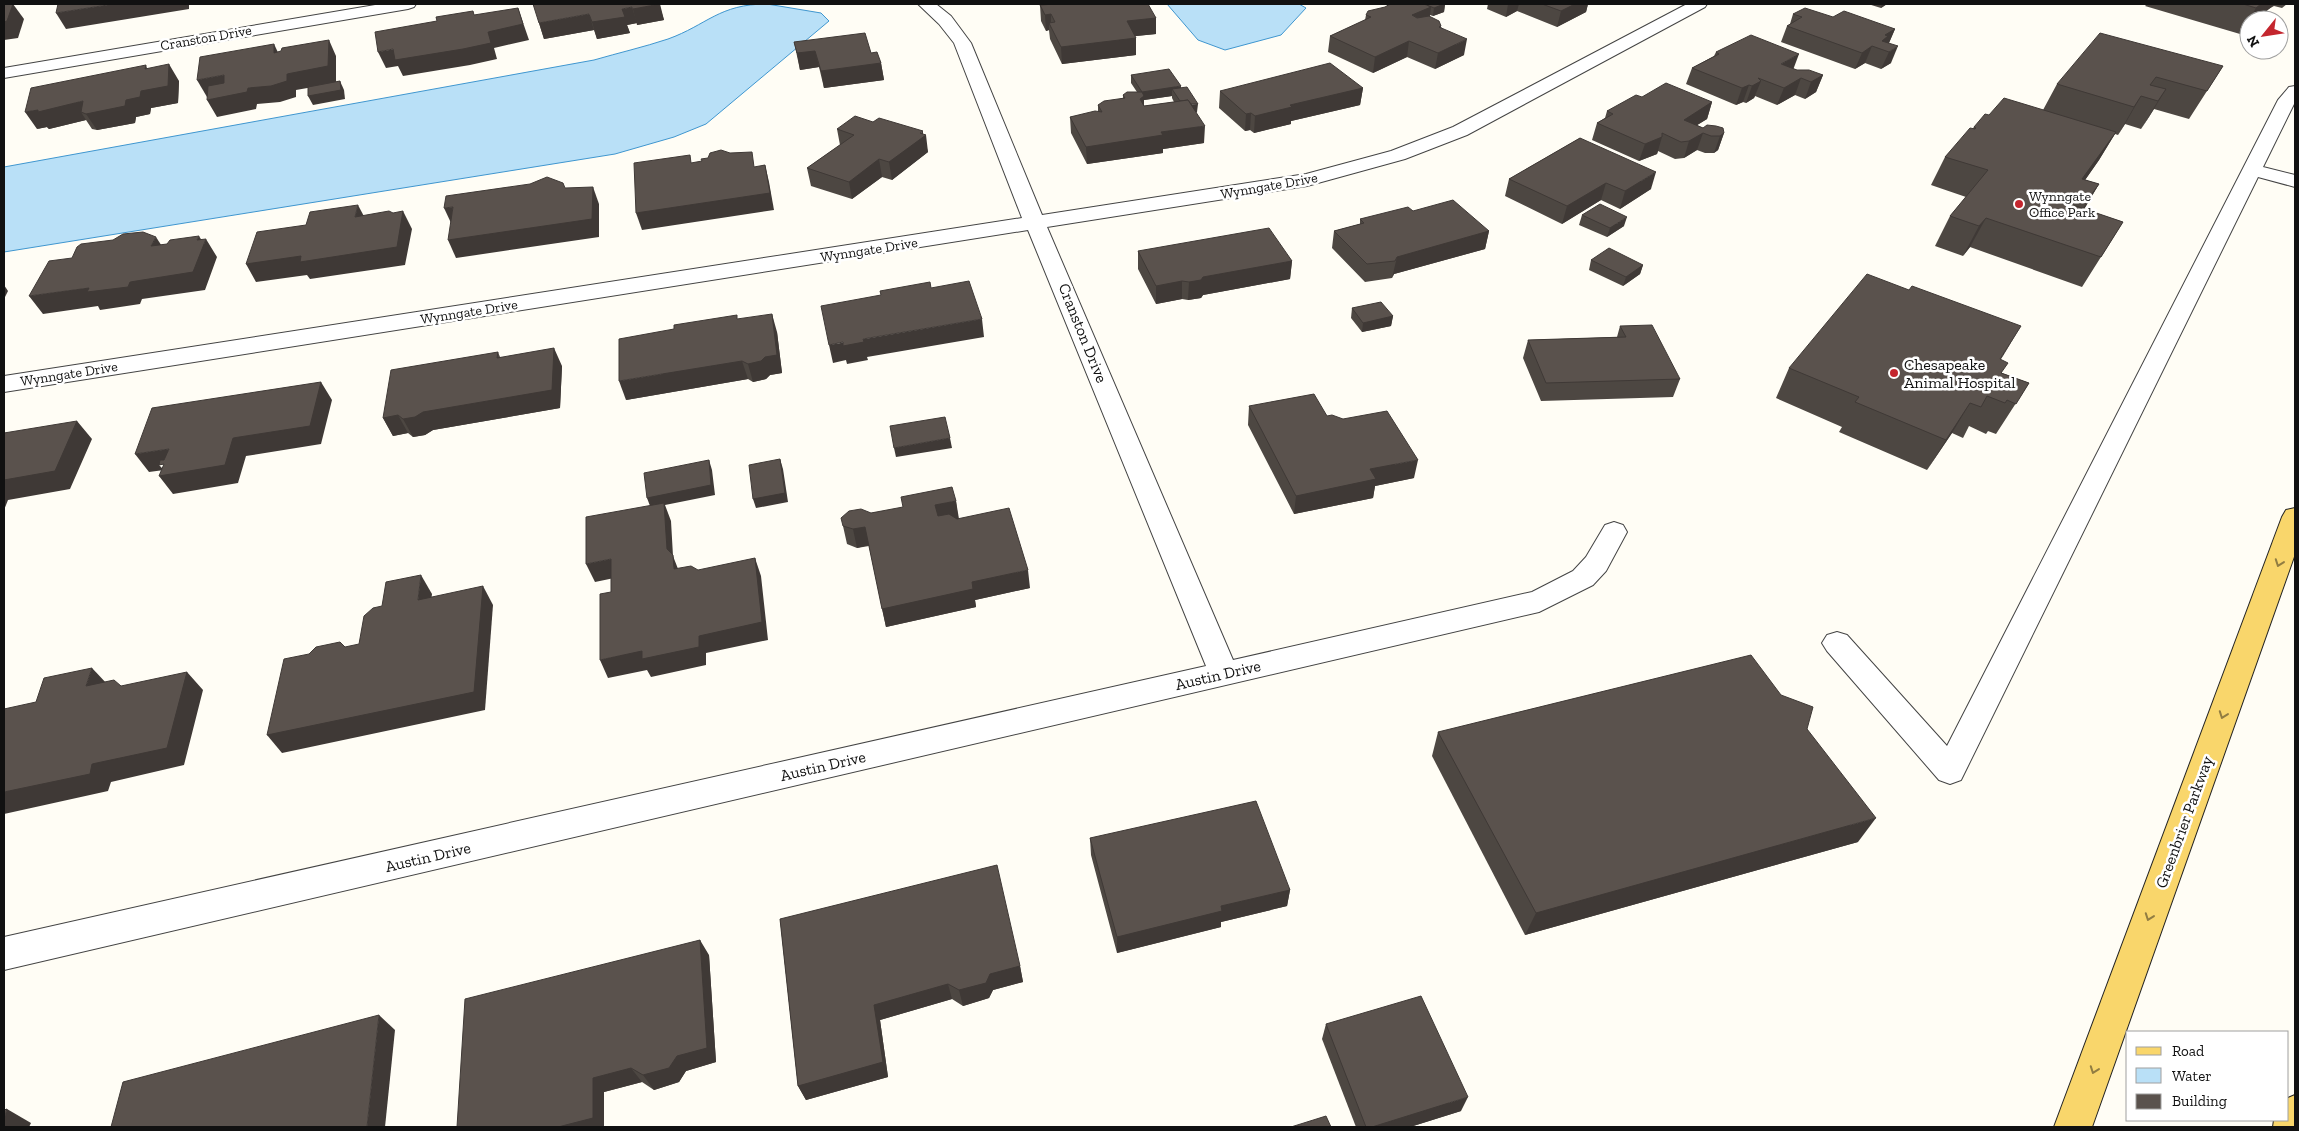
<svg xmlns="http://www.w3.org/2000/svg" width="2299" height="1131" viewBox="0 0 2299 1131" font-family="'Zilla Slab',serif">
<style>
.water{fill:#b9e0f7;stroke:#3f96cf}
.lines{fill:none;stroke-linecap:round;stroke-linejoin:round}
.minor-casing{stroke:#444;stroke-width:2}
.major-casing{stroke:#222;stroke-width:2}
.minor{fill:#fff;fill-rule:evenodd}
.major{fill:#f9d66b;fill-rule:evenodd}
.wall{fill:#4d4742;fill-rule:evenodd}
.shaded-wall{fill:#3f3936}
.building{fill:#5a524d;stroke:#3f3936}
.oneway{stroke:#917d42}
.poi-dot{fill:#c4262e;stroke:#fff;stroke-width:2}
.labels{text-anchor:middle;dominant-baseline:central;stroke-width:5;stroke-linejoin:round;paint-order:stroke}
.far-street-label{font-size:14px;fill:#111;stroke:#fff}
.far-poi-label{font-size:14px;fill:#111;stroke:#fff;text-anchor:start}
.street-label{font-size:16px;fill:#111;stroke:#fff}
.poi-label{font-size:16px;fill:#111;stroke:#fff;text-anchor:start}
</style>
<rect width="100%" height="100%" fill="#fffdf5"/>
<g class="water">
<path d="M767,4L821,13L829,21L706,124L674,137L615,154L4,252V167L594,60C618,53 644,47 668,39C707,25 719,4 767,4Z"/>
<path d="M1167,4H1299L1306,8L1281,35L1225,50L1198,40Z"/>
</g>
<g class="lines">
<g class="minor-casing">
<g id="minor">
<path d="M381,4H416L414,7L408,9L4,78V68Z"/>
<path d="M918,4H936L951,16L971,43L1042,215L1306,174L1391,151L1453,127L1687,4H1707L1705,7L1467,135L1405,159L1307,186L1047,227L1233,660L1532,592L1573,571L1586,557L1605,525L1614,522L1623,525L1627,532L1606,571L1593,585L1539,612L4,970V937L1206,666L1028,230L4,392V376L1022,218L954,43L939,24Z"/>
<path d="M2295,86V102L2263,167L2295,175V187L2258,177L1961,780L1950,784L1939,780L1827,651L1822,643L1827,635L1837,632L1847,635L1947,746L2278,100L2289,87Z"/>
</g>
</g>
<g class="major-casing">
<g id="major">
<path d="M2295,508V554L2092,1127H2054L2282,517L2286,510Z"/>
<path d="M2295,1095V1127H2273L2274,1120H2288V1098Z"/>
</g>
</g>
<use href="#minor" class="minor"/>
<use href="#major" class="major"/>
</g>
<g class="wall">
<path d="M659,4L664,20L637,25V23L627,25L630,33L597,39L594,30L544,39L539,23Z"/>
<path d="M1445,4L1444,12L1433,16L1430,15L1429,16L1441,26V27L1464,55L1435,69L1407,57L1373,73L1328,52L1330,36L1365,20L1366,15Z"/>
<path d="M1488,4H1588L1586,12L1557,27L1517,11L1506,17L1487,9Z"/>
<path d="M1868,4H1887L1881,8Z"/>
<path d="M2147,4H2287L2282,8L2274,6L2249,20V26L2240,34L2145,6Z"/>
<path d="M1040,5L1156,18V34L1135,36L1136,38V55L1062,64L1050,39L1049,30L1046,31L1041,21Z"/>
<path d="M1793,14L1833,17L1895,29L1889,43L1891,63L1881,69L1865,63L1855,69L1781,42L1787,26L1790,24Z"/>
<path d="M794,42L871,53L881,63L884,80L824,88L819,67L800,70Z"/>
<path d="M1716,52L1797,70L1823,75L1816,92L1805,99L1795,95L1777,105L1755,96L1754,98L1746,103L1743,102L1736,105L1686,84L1692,68L1714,56Z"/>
<path d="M146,65L147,68L179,81L178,103L151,108L150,114L136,117L135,123L97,130L92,129L86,120L49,129L47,127L37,129Z"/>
<path d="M2223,66L2189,119L2154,109L2141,129L2125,124L2118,135L2115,134L2099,160L2085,180L2099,184L2084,209L2123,222L2082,287L1970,247L1963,256L1935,246L1950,216L1966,197L1931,185L1945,157L1974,127L1989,115L2043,110L2057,84Z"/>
<path d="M1131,75L1181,88L1197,112L1196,113L1204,143L1163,149V153L1087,164L1071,133L1070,117L1098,112V105L1123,98V95L1137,92L1131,83ZM1172,96V98L1174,102L1144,106V100Z"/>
<path d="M1363,88L1360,105L1291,121V124L1254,133L1250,130L1245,131L1219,108L1220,91Z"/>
<path d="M1642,97L1712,102L1707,119L1697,125L1703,128L1724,133L1718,150L1714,153H1705L1697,150L1684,158L1675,159L1658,151L1657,154L1639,161L1592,140L1597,123L1605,118L1607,111Z"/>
<path d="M873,122L923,134L928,152L892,180L882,177L852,199L811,186L807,168L840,145L837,129Z"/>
<path d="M1580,138L1651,189L1620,209L1601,200L1562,224L1505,196L1509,179Z"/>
<path d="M1413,211L1489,231L1485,249L1394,274L1392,278L1365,282L1332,248L1334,231L1360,224V219Z"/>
<path d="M1582,215L1624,226L1607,237L1579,225Z"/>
<path d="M1138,251L1292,261L1290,279L1203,295L1201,298L1188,300L1182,299L1156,304L1138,269Z"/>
<path d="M1591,260L1643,265L1640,274L1623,286L1589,270Z"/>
<path d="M1909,290L2001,360L2002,373L2029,383L1996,434L1988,431L1986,434L1969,426L1963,438L1952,433L1927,470L1839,432L1842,427L1776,398L1789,368Z"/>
<path d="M1352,308L1393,316L1391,326L1362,332L1351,318Z"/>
<path d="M738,319L777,332L782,373L770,375L766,379L753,382L748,379L626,400Z"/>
<path d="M1620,326L1680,379L1673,397L1541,401L1523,358L1528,340L1617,337Z"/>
<path d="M498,352L500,357L562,366L560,408L433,430L425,435L413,437L408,433L393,436L383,418Z"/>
<path d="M1249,406L1327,416L1414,478L1375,486L1373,498L1294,514L1248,425Z"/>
<path d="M956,501L958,518L1030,588L975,600L976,607L886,627L869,546L857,548L847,544L843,526L871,513Z"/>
<path d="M1807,729L1858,842L1525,935L1432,756L1438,732Z"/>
<path d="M1090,838L1290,890L1287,906L1221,922V927L1117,953L1091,855Z"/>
<path d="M780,919L1020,966L1023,982L993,990L989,998L963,1006L952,999L880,1020L888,1077L806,1100L798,1086Z"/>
<path d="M709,955L716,1062L686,1071L679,1082L654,1090L642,1082L604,1092L457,1127Z"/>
<path d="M1326,1024L1461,1111L1410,1127H1356L1322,1039Z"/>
</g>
<g class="shaded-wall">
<path d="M13,4L24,19L18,38L4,40V22Z"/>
<path d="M114,4H189V9L66,29L56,13Z"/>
<path d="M660,4L664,20L637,25L633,9Z"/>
<path d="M1444,4H1445L1444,12L1433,16L1434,8Z"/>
<path d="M1508,4H1519L1517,11L1506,17Z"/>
<path d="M1575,4H1588L1586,12L1557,27L1561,11Z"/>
<path d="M1882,4H1887L1881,8Z"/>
<path d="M2261,4H2275L2256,20H2249V26L2240,34L2256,8Z"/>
<path d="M632,7L637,23L627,25L630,33L597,39L592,22L622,9Z"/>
<path d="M1431,7L1429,23L1412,15Z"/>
<path d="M518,8L529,40L494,48L497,59L470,65L403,76L398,66L386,68L378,52L488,32Z"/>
<path d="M589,14L594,30L544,39L539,23Z"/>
<path d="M1051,14V28L1049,23V30L1046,31L1045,15Z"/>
<path d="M1156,18V34L1127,37V21Z"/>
<path d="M1895,29L1888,45L1882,41L1885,35Z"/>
<path d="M1136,38V55L1062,64L1061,47Z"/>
<path d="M1467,39L1464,55L1435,69L1438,53Z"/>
<path d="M329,40L336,56V83L296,90V97L280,102L257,104L256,109L217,117L207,100L248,88L287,74Z"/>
<path d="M1409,41L1407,57L1373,73L1375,57Z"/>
<path d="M274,44L282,61L274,53Z"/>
<path d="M1872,46L1865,63L1855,69L1862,53Z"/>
<path d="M1898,46L1891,63L1881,69L1889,52Z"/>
<path d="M815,51L819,67L800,70L797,53Z"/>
<path d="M1799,54L1793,70L1781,64Z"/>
<path d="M881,63L884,80L824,88L821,71Z"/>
<path d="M169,64L179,81L178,103L151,108L150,114L136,117L135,123L97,130L86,114L81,112L86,120L49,129L47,127L37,129L25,112L83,101L126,100L141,91Z"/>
<path d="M224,75L234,92L207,97L197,80Z"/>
<path d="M1823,75L1816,92L1805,99L1811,82Z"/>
<path d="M1801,78L1795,95L1777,105L1784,88Z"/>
<path d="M340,81L344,90L345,99L313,105L308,96Z"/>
<path d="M1761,81L1754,98L1746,103L1752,86Z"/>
<path d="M1749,85L1743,102L1736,105L1742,88Z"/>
<path d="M1181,86V94L1172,89V96L1144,100V113L1140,99L1142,97V92Z"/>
<path d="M1363,88L1360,105L1291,121V124L1254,133L1255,116L1290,105Z"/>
<path d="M2166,89L2149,117L2141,129L2158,101Z"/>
<path d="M2141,96L2125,124L2118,135L2134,107Z"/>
<path d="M1712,102L1707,119L1678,137L1684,120Z"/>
<path d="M1198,104L1197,112L1182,114L1183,105Z"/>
<path d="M1251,113L1250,130L1245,131L1246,114Z"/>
<path d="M1205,126L1204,143L1163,149V153L1087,164L1086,147L1161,132Z"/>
<path d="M923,131V136L926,135L928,152L892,180L889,162Z"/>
<path d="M2116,132L2099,160L2076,193L2082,179Z"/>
<path d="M1703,133L1697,150L1684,158L1689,141Z"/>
<path d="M1724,133L1718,150L1714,153L1720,136Z"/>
<path d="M1662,137L1657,154L1639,161L1645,144Z"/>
<path d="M879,159L882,177L852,199L849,182Z"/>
<path d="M765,165L769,182L774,210L642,230L636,213Z"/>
<path d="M1656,172L1651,189L1620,209L1625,191Z"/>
<path d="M1606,183L1601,200L1562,224L1567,206Z"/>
<path d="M2099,184L2082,213L2072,227L2089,198Z"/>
<path d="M593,187L599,204V237L456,258L448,240Z"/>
<path d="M358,205L367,222L355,217Z"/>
<path d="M453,207L452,225L444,208Z"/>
<path d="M403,211L412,229L405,265L310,279L307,275L256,282L246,264Z"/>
<path d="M1627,217L1624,226L1607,237L1610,228Z"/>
<path d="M1986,218L1970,247L1963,256L1979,226Z"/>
<path d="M1489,231L1485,249L1394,274L1392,278L1397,257Z"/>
<path d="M199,236L204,244L206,239L217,257L205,290L142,299L140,304L100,310L98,306L43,314L29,296L130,282L197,240Z"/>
<path d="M156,237L167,254L151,246Z"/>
<path d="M1292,261L1290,279L1203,295L1201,298L1188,300L1189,282L1203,277Z"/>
<path d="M1643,265L1640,274L1623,286L1626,277Z"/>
<path d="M1182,281V299L1156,304V286Z"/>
<path d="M4,285L8,291L4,299Z"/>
<path d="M772,314L777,332L782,373L770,375L766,379L753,382L748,364Z"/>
<path d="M1393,316L1391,326L1362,332L1363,323Z"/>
<path d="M982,319L984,337L867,357L868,360L847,364L846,360L833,363L829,345Z"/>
<path d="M2021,326L2003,356L1981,389L2000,359Z"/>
<path d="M554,348L562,366L560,408L433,430L425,435L413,437L403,419L423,412Z"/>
<path d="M742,361L748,379L626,400L619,381Z"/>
<path d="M321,382L332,400L321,444L246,456L238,483L173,494L159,476L233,438Z"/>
<path d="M1970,403L1952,433L1927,470L1946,440Z"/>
<path d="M398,415L408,433L393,436L383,418Z"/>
<path d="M77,421L92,439L70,489L8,500L4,510V480Z"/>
<path d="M950,438L952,448L896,457L894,448Z"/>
<path d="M169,449L164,464L159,465L164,470L149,472L135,454Z"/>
<path d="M780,459L783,469L788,502L756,508L753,499Z"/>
<path d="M709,460L712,470L715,495L665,505L671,521L673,556L680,574L674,569L647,498Z"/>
<path d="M1418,460L1414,478L1375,486L1373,498L1294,514L1296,496L1370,469Z"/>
<path d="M956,501L959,519L938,523L935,505Z"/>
<path d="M865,527L869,545L857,548L853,529Z"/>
<path d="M755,558L761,576L768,640L706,653V665L651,677L647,670L608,678L600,660L699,636Z"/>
<path d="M611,559L619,577L595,582L586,564Z"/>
<path d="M1028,570L1030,588L975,600L976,607L886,627L882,609L972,582Z"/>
<path d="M421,575L432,594L429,618L418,600Z"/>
<path d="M483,586L493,605L485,710L282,753L267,735Z"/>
<path d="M92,668L109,686H86Z"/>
<path d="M187,672L203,690L184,765L111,782L108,791L4,814V792L92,764Z"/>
<path d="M1876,818L1858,842L1525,935L1536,913Z"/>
<path d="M1290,890L1287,906L1221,922V927L1117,953V937L1221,906Z"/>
<path d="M700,940L709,955L716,1062L686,1071L679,1082L654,1090L643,1075Z"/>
<path d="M1020,966L1023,982L993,990L989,998L963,1006L959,990L990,974Z"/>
<path d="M948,984L952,999L880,1020L888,1077L806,1100L798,1086L874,1005Z"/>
<path d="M379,1015L395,1030L385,1127H367Z"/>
<path d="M631,1068L642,1082L604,1092V1127H558L593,1078Z"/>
<path d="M1468,1097L1461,1111L1410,1127H1372Z"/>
<path d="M7,1109L31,1123L29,1127H4V1119Z"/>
</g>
<g class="building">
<path d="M4,4H13L7,21L4,22Z"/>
<path d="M58,4H114L56,13Z"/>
<path d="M533,4H660L633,9L632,7L622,9L625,17L592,22L589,14L539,23Z"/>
<path d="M1056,4H1148L1156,18L1127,21L1136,38L1061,47L1049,23L1055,22L1051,14L1045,15L1040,5Z"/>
<path d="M1390,4H1424L1431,7L1412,15L1417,18L1429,16L1439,21L1441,26L1439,27L1467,39L1438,53L1409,41L1375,57L1330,36L1371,17L1366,15L1368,11L1385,7Z"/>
<path d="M1425,4H1444L1434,8Z"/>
<path d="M1542,4H1575L1561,11Z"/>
<path d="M2243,4H2261L2256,8Z"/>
<path d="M518,8L523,24L488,32L491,43L463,49L395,60L393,49L378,52L375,32L437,21L436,17L473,11L474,15Z"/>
<path d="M1805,8L1833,17L1844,11L1895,29L1885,35L1888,36L1882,41L1898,46L1889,52L1872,46L1862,53L1787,26L1802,17L1793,14Z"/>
<path d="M865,33L871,53L877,52L881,63L821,71L815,51L797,53L794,42Z"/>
<path d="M2100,33L2223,66L2207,91L2156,77L2150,85L2166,89L2158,101L2141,96L2134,107L2057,84Z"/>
<path d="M1751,35L1799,54L1781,64L1797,70H1809L1823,75L1811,82L1801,78L1784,88L1758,78L1761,81L1752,86L1749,85L1742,88L1692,68L1719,54L1716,52Z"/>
<path d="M329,40L328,66L287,74V81L271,86L248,88L247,92L207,100L208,86L224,83V75L197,80L200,57L274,44V53L281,51L282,48Z"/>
<path d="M1330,63L1363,88L1290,105L1292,107L1255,116L1251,113L1246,114L1220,91Z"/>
<path d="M169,64L168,86L141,91L140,97L126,100L125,106L86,114L81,112L83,101L38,112V110L25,112L31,88L146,65L145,69Z"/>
<path d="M1169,69L1181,86L1142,92L1131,75Z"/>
<path d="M340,81L341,90L308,96V87Z"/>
<path d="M1666,83L1712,102L1684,120L1703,128L1707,125L1716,126L1723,128L1724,133L1720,136H1711L1703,133L1689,141L1681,142L1662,133V137L1645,144L1597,123L1613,114L1607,111L1636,95L1642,97Z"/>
<path d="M1187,87L1198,104H1191L1188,100L1180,101L1172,89Z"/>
<path d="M1127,92H1142L1144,96L1140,99L1144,106L1188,100L1205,126L1161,132L1163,135L1086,147L1070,117L1095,111L1102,112L1098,105L1104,101L1125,98L1123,95Z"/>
<path d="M2004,98L2116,132L2082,179L2099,184L2089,198L2074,193L2067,203L2123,222L2101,257L1986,218L1979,226L1950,216L1988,170L1945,157L1970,128L1975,129L1976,128L1974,127L1985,114L1989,115Z"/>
<path d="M855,116L873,122L879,118L923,131L920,133L926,135L889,162L879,159L849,182L807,168L854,135L837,129Z"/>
<path d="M1580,138L1656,172L1625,191L1606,183L1567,206L1509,179Z"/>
<path d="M721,150L730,153L752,152L754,167L765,165L770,193L636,213L634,163L690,155L691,163L702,161L701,159L708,158L710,153Z"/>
<path d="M547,177L563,183L565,188L593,187L592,219L448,240L453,207L444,208L446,196L530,184Z"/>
<path d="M1453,200L1489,231L1397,257L1395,261L1367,264L1334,231L1364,223L1360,219L1408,207L1413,211Z"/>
<path d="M1600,204L1627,217L1610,228L1582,215Z"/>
<path d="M358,205L355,217L389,211L393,213L403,211L397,247L300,262L301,256L246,264L257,232L306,225L310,212Z"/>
<path d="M1269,228L1292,261L1203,277L1201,280L1189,282L1182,281L1156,286L1138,251Z"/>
<path d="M143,232L156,237L151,246L167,244L170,240L199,236L197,240L206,239L193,272L130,282L128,287L87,292L89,288L29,296L49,261L72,258L77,247L81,244L113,240L123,234Z"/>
<path d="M1609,248L1643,265L1626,277L1591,260Z"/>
<path d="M1867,274L1909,290L1912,286L2021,326L2000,359L2008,363L2001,373L2029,383L2016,404L2007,400L2005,403L1987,396L1981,407L1970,403L1946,440L1855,402L1859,397L1789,368Z"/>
<path d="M969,281L982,319L863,339L864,342L843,346V342L829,345L821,306L881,295L880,291L930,282L931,288Z"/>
<path d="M1381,302L1393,316L1363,323L1352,308Z"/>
<path d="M772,314L777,355L765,357L761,361L748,364L742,361L619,381V339L674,329V325L737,315V319Z"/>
<path d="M1652,325L1680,379L1546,383L1528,340L1626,337L1620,326Z"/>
<path d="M554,348L552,390L423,412L415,417L403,419L398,415L383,418L391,370L498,352L497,358Z"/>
<path d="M321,382L310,426L233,438L225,465L159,476L164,464L159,465L160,460H164L169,449L135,454L152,408Z"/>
<path d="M1314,394L1327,416L1332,415L1343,419L1387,411L1418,460L1370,469L1376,479L1296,496L1249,406Z"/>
<path d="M945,417L950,438L894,448L890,426Z"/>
<path d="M77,421L55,471L4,480V433Z"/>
<path d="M780,459L785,493L753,499L749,465Z"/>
<path d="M709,460L711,485L647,498L644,473Z"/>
<path d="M952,487L956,501L935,505L938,516L949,514L957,519L1009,508L1028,570L972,582L973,589L882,609L865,527L853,529L843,526L841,518L849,511L861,509L871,513L903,507L901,497Z"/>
<path d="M664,503L667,549L673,555L674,569L691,566L698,570L755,558L762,622L699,636V647L642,659V651L600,660V594L611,592V559L586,564V517Z"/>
<path d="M421,575L418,600L483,586L474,692L267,735L284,659L309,654L316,647L340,642L345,647L359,644L364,616L373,608L382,606L386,582Z"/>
<path d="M1751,655L1781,695L1813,707L1807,729L1876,818L1536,913L1438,732Z"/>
<path d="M92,668L86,686L114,680L121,686L187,672L167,748L92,764L90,774L4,792V709L36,702L44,678Z"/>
<path d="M1256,801L1290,890L1221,906L1222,911L1117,937L1090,838Z"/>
<path d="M997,865L1020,966L990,974L986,983L959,990L948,984L874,1005L883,1062L798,1086L780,919Z"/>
<path d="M700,940L707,1048L677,1056L669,1068L643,1075L631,1068L593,1078V1118L558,1127H457L465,999Z"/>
<path d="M1421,996L1468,1097L1372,1127H1366L1326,1024Z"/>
<path d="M379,1015L367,1127H111L123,1082Z"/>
<path d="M7,1109L4,1119V1110Z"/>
<path d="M1326,1116L1331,1127H1291Z"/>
</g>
<defs><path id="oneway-chevron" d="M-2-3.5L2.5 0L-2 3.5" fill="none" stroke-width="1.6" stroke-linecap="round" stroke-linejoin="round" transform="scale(1.25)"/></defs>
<g class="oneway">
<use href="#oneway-chevron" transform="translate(2279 563) rotate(110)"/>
<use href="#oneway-chevron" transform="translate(2223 715) rotate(110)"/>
<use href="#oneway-chevron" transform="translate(2149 917) rotate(110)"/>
<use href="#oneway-chevron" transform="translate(2094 1070) rotate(110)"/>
</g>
<g class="poi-dot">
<circle cx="2019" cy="204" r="5"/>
<circle cx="1894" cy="373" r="5"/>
</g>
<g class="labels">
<g class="far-street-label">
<text transform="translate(206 38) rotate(-10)">Cranston Drive</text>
<text transform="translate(1269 186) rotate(-10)">Wynngate Drive</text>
<text transform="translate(869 250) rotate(-9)">Wynngate Drive</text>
<text transform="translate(469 312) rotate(-9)">Wynngate Drive</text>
<text transform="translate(69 374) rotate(-9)">Wynngate Drive</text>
</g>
<g class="far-poi-label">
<text x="2029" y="196">Wynngate<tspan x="2029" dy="16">Office Park</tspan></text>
</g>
<g class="street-label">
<text transform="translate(1083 333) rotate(68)">Cranston Drive</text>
<text transform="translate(1218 675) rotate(-13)">Austin Drive</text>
<text transform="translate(823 766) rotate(-13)">Austin Drive</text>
<text transform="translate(2184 822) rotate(-70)">Greenbrier Parkway</text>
<text transform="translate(428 857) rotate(-13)">Austin Drive</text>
</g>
<g class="poi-label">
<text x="1904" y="364">Chesapeake<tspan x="1904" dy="18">Animal Hospital</tspan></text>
</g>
</g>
<rect width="2299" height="1131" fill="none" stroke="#111111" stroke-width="10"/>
<rect x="2126" y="1031" width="162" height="90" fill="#ffffff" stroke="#a0a0a0"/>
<rect x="2136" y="1047" width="25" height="8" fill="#f9d66b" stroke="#a0a0a0"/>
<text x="2172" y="1056" font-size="15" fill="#111111">Road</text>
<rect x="2136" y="1068" width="25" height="15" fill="#b9e0f7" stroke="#a0a0a0"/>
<text x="2172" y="1081" font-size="15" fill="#111111">Water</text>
<rect x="2136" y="1094" width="25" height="15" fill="#5a524d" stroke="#a0a0a0"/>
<text x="2172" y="1106" font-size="15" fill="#111111">Building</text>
<g transform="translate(2264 35) rotate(240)"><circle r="24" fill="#ffffff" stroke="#a0a0a0"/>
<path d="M0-4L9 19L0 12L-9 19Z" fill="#c4262e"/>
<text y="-8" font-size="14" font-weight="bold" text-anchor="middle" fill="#111111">N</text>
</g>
</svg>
